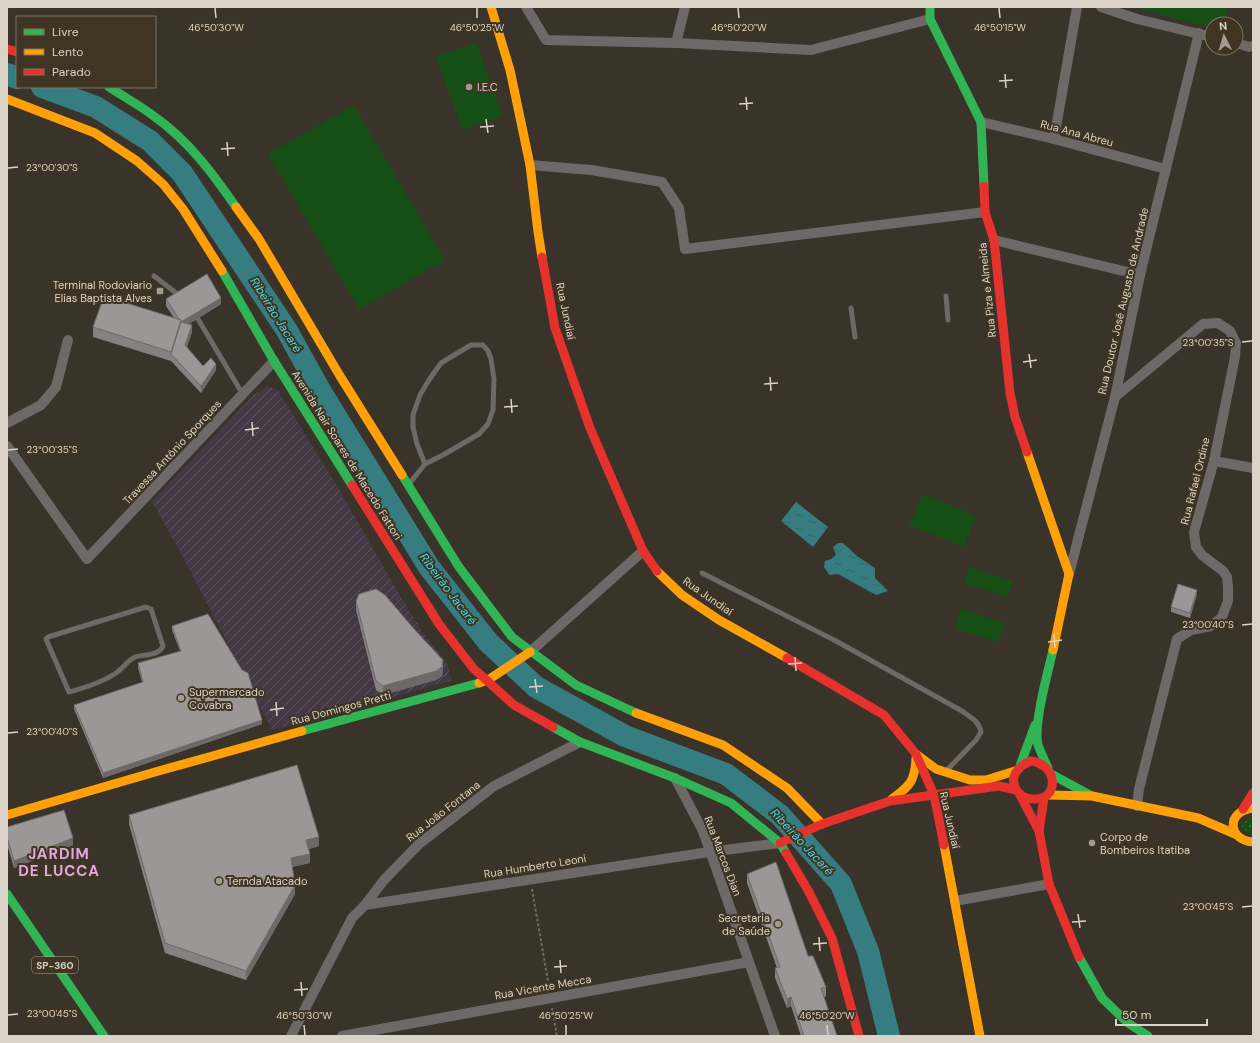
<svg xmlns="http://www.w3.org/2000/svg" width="1260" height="1043" viewBox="0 0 1260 1043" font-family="'DM Sans',sans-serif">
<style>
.industrial{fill:url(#industrial-furrows)}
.grass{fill:url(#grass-dots)}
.garden{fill:#164f15}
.water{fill:url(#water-ripples)}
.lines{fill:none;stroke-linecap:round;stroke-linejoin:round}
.river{stroke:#357d80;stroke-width:22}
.path{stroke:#6d6964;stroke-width:2;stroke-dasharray:3 2;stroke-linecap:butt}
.lane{stroke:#6e6966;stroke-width:5}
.street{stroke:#6e6966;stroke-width:10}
.fast{stroke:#30b455;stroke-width:9}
.slow{stroke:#ff9f0a;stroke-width:9}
.jam{stroke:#e5322d;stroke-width:9}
.wall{fill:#868181}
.shaded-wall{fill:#6d6969}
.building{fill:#9c9696;stroke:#6d6969}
.ticks{fill:none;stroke:#dbd3c8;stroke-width:1.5}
.poi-dot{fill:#a29b90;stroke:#403422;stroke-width:1.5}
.labels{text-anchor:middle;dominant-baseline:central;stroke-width:4;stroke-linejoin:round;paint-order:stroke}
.shield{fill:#403422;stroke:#aca396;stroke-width:1}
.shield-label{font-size:10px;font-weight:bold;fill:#dbd3c8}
.poi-label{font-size:11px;fill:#dbd3c8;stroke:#403422;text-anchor:start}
.street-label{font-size:11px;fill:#dbd3c8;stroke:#403422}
.water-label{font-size:12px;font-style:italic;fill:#3fdde6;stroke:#403422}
.district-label{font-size:15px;font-weight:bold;letter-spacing:1px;fill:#e1a7df;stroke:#403422}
.ticks-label{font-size:10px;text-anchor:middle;fill:#dbd3c8;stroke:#403422;stroke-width:4;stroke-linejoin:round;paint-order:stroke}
</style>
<defs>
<pattern id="industrial-furrows" width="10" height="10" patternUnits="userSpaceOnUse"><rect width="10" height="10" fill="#433844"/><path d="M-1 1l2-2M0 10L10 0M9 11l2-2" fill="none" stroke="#5e545e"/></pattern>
<pattern id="grass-dots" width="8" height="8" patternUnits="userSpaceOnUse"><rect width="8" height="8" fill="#164f15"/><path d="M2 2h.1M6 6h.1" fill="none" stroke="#376736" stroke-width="1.8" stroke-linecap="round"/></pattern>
<pattern id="water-ripples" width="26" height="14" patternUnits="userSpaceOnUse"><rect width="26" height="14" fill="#357d80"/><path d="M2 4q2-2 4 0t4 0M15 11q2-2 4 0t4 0" fill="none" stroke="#3a6465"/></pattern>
</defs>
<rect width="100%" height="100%" fill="#393329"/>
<path class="industrial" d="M267,386L278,390L337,486L401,597L421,630L448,664L451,681L272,730L186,563L152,501L254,395Z"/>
<path class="grass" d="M1248,818L1253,819L1252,833H1247L1242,828V823Z"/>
<g class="garden">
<path d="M1133,7H1228L1224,24H1212V28Z"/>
<path d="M476,43L503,116L462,130L436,57Z"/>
<path d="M354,105L445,260L359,309L268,154Z"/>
<path d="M923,494L976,516L964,547L909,525Z"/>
<path d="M969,567L1013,581L1007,597L964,583Z"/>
<path d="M961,609L1005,623L999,642L955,629Z"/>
</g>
<g class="water">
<path d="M796,502L828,527L813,547L781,521Z"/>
<path d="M838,543H843L857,556L875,568V578L888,591L876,595L838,574L829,575L824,567L825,561L831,559L836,555L833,547Z"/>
</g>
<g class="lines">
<g class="river">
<path d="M7,74L17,78"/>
<path d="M42,87L96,107L150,141L182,173L286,329L321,392L429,567L488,642L536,687L625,736L726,774L780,815L841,884L868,951L889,1036"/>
</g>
<g class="path">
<path d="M241,275L256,266"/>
<path d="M532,889L549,987"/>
<path d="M552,1008L557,1036"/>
</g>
<g class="lane">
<path d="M154,276L180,296"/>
<path d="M946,296L948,320"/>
<path d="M851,308L855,337"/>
<path d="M198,319L239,388L243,393"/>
<path d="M409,484L425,464L443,455L479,434L488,424L493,410L494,379L491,359L488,351L483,345H471L441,363L429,380L420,395L413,415V427L417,444L425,464"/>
<path d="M702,573L836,641L962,711C971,718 979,721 981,732L976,740L947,770"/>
<path d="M146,607L151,609L163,646C159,656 144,654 135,657C128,660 122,669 116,673C103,682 84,688 69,692L46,639L48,637Z"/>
</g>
<g class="street">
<path d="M526,7L546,40L676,43L811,50L930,19"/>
<path d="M1101,7L1137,19L1212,37"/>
<path d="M676,43L685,7"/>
<path d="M1236,43L1249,47L1253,46"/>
<path d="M981,122L1054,139L1166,169"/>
<path d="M1054,139L1077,7"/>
<path d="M530,165L591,170L662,182L679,208L685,249L985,212"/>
<path d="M994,240L1140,275"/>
<path d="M1115,397L1203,324L1218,323L1230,331L1236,343L1235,357L1214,461L1194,532L1196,547L1202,555L1223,571L1227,577L1228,587V601L1222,617L1211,626L1191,630L1177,639L1139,789L1137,806"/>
<path d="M7,423L41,405L56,387L68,340"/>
<path d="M7,446L87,559L274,361"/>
<path d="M1214,461L1253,468"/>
<path d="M1069,574L1115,397L1140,275L1199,33"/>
<path d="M530,652L643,551"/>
<path d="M675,778L703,831L775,1036"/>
<path d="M955,901L1049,884"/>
<path d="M365,905L709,852L780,843"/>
<path d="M291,1036L352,918L365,905L384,880L419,844L494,786L580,742"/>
<path d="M342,1036L749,962"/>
</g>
<g class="fast">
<path d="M930,7V19L981,122L984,186"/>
<path d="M109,87C124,97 141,106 155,117C189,141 213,174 236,207"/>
<path d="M222,271L274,361L352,485"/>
<path d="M402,475L459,567L512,637L576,685L636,713"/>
<path d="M553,727L580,742L675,778L731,803L780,843L786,853"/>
<path d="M302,731L479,683"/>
<path d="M1020,766L1035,725"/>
<path d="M1048,768C1045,761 1041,753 1038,745C1033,725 1048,672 1053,650"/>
<path d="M1051,774L1090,795"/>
<path d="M7,894L104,1036"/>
<path d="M1079,957L1102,998L1128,1023L1148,1036"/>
</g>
<g class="slow">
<path d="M491,7L510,70L530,165L538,232L542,257"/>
<path d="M7,99L95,133L137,161L163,184L183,209L222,271"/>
<path d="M236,207L259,239L340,376L402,475"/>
<path d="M1027,452L1069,574L1053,650"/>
<path d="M657,571L682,595L719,620L787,658"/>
<path d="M479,683L488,680L530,652"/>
<path d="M636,713L723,745L787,788L822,824"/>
<path d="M916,754L936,769L970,780H986L1015,771"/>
<path d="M1048,795L1092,796L1198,818L1235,834"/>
<path d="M892,799C910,786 915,781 916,758"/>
<path d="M1253,808C1226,811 1227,840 1253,842"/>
<path d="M7,815L155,772L302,731"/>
<path d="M944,845L980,1036"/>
</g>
<g class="jam">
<path d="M7,49L17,52"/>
<path d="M984,186L985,212L994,240L1010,393L1015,417L1027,452"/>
<path d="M542,257L555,328L590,428L643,551L657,571"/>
<path d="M352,485L439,624L473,668L514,705L553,727"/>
<path d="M787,658L884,715L916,754L934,795L944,845"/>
<path d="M1031,761C1059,765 1059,800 1034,799C1027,799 1022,797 1018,792C1007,778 1018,766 1031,761Z"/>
<path d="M1020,795L1039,831L1049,884L1079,957"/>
<path d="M1243,809L1253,793"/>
<path d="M1039,831L1044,798"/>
<path d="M780,843L822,824L890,801L999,786L1016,790"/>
<path d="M786,853L809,892L832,938L859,1036"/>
</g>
</g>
<g class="wall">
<path d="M166,299L221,304L189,324L192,332L187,347L203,366L216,370L201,393L171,361L93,337V327L174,318L166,306Z"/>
<path d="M1197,594L1190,618L1171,612V607Z"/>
<path d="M356,601L443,669L442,676L436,680L383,695L376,690L356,610Z"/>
<path d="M172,626L262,724L103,778L74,709V705L142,682L138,668V663L180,651L172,630Z"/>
<path d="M129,815L319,846L308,849L310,863L292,867L295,894L246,980L165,953L129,824Z"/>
<path d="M7,827L73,845L14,868L7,844Z"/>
<path d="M747,874L808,956L826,987V996L824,997L837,1036H801L791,1006L787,1008L775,978V968H777L747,883Z"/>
</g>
<g class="shaded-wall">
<path d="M221,298V304L181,329L171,354V352L181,320Z"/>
<path d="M192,325V332L185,352V345Z"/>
<path d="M216,364V370L201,393V386Z"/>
<path d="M1197,590V594L1190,618V613Z"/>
<path d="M443,660V669L442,676L436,680L383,695V686Z"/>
<path d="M262,720V724L103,778V773Z"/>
<path d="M319,837V846L306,850V840Z"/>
<path d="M73,838V845L14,868V861Z"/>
<path d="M310,854V863L291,867V858Z"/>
<path d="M295,885V894L246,980V971Z"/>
<path d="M791,997V1006L787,1008V999Z"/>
</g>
<g class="building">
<path d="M207,274L221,298L181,322V320L179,319L166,299Z"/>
<path d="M104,296L181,320L171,352L93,327Z"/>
<path d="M181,322L192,325L185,345L203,366L211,358L216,364L201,386L171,354Z"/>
<path d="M1178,584L1197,590L1190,613L1171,607Z"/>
<path d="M376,589L385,595L415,630L443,660L442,667L436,671L383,686L376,681L356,601L359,594Z"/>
<path d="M208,614L242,670L248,673L262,720L103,773L74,705L143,682L138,663L181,651L172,626Z"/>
<path d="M297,765L319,837L306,840L310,854L291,858L295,885L246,971L165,943L129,815Z"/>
<path d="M64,810L73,838L14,861L7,837V827Z"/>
<path d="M776,862L808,956H813L826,987L821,988L837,1036H804L791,997L787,999L775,968L780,967L747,874Z"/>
</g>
<path class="ticks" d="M215,8L216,18M477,8V18M738,8L739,18M999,8L1000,18M1005,74L1006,88M999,81L1013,80M746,97L747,110M739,104L753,103M486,119L488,133M480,127L494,126M227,142L228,156M221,149L235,148M8,168L18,167M1242,342L1252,341M1029,354L1031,368M1023,362L1037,360M770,377L771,391M764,384L778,383M511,399L512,413M504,407L518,406M252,422L253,436M245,430L259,428M8,450L18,449M1242,625L1252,624M1054,634L1055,648M1048,642L1062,640M795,657L796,671M788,664L802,663M535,679L537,693M529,687L543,686M276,702L277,716M270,710L284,708M8,733L18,732M1242,907L1252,906M1078,914L1080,928M1072,922L1086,921M819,937L820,951M813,944L827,943M560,960L561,973M554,967L567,966M301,982L302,996M294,990L308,989M8,1015L18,1014M304,1025L305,1035M566,1025V1035M827,1025L828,1035"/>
<g class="poi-dot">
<circle cx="469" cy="87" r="4"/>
<rect x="156" y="287" width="8" height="8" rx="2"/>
<circle cx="181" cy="698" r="4"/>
<circle cx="1092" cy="843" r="4"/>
<circle cx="219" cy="881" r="4"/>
<circle cx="778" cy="924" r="4"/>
</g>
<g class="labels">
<rect class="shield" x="32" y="957" width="46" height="16" rx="3"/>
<g class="shield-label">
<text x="55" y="965">SP-360</text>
</g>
<g class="poi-label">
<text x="477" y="87">I.E.C</text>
<text x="152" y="285" text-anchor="end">Terminal Rodoviario<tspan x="152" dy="13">Elias Baptista Alves</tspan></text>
<text x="189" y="692">Supermercado<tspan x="189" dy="13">Covabra</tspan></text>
<text x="1100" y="837">Corpo de<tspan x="1100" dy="13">Bombeiros Itatiba</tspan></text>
<text x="227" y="881">Ternda Atacado</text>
<text x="770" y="918" text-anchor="end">Secretaria<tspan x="770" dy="13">de Saúde</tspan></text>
</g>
<g class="street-label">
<text transform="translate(1077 133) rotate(15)">Rua Ana Abreu</text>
<text transform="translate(987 290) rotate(-96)">Rua Piza e Almeida</text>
<text transform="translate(1123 301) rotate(-77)">Rua Doutor José Augusto de Andrade</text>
<text transform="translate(566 311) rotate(78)">Rua Jundiaí</text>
<text transform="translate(172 452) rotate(-47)">Travessa Antônio Sporques</text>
<text transform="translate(347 455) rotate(58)">Avenida Nair Soares de Macedo Fattori</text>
<text transform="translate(1195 481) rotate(-76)">Rua Rafael Ordine</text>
<text transform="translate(708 596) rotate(35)">Rua Jundiaí</text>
<text transform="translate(341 708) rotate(-15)">Rua Domingos Pretti</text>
<text transform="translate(443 811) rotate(-38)">Rua João Fontana</text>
<text transform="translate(950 820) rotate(77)">Rua Jundiaí</text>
<text transform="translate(723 856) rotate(69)">Rua Marcos Dian</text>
<text transform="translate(535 866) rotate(-9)">Rua Humberto Leoni</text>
<text transform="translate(543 987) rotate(-10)">Rua Vicente Mecca</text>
</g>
<g class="water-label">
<text transform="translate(276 315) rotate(58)">Ribeirão Jacaré</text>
<text transform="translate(448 589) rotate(53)">Ribeirão Jacaré</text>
<text transform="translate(802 842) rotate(47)">Ribeirão Jacaré</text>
</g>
<g class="district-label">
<text x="59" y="854">JARDIM<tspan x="59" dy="17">DE LUCCA</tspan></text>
</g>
</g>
<g class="ticks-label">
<text x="216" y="31">46°50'30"W</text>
<text x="477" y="31">46°50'25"W</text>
<text x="739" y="31">46°50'20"W</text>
<text x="1000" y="31">46°50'15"W</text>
<text x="52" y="171">23°00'30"S</text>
<text x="1208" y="346">23°00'35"S</text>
<text x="52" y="453">23°00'35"S</text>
<text x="1208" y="628">23°00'40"S</text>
<text x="52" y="735">23°00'40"S</text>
<text x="1208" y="910">23°00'45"S</text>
<text x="52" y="1017">23°00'45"S</text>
<text x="304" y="1019">46°50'30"W</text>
<text x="566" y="1019">46°50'25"W</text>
<text x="827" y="1019">46°50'20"W</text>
</g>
<rect width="1260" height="1043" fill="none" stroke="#dbd3c8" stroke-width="16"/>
<rect x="16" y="16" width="140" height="72" fill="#403422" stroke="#7e7464"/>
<rect x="24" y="29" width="20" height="6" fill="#30b455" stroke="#7e7464"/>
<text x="52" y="36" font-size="12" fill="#dbd3c8">Livre</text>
<rect x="24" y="49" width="20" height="6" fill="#ff9f0a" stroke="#7e7464"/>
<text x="52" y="56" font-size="12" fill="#dbd3c8">Lento</text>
<rect x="24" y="69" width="20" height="6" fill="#e5322d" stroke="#7e7464"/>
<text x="52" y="76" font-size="12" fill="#dbd3c8">Parado</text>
<g transform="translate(1224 36) rotate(355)"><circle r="19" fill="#403422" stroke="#7e7464"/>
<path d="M0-3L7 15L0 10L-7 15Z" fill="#a29b90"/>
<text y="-6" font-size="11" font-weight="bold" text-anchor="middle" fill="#dbd3c8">N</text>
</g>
<path d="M1116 1019v6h91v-6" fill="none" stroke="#dbd3c8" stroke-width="2"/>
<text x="1122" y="1019" font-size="12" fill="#dbd3c8" stroke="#403422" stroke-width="3" paint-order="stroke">50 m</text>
</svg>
